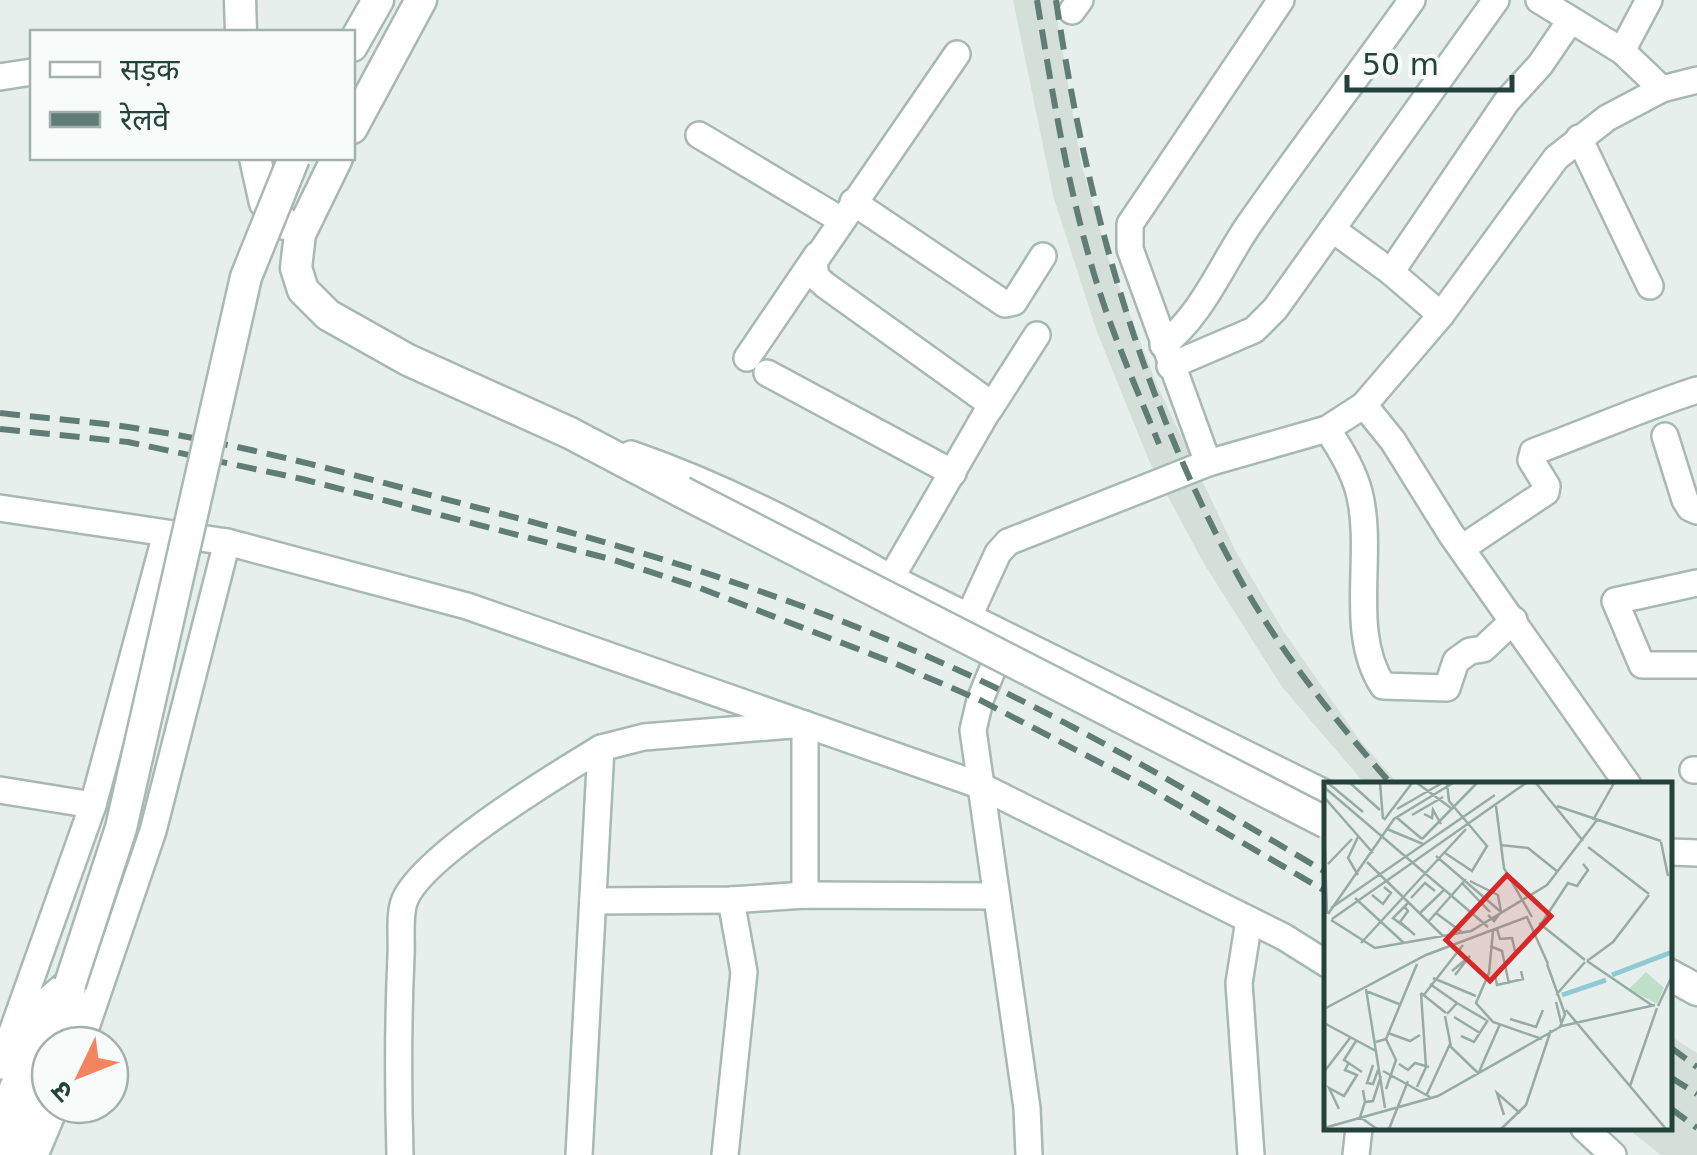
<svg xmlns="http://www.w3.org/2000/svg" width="1697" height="1155" viewBox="0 0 1697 1155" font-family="'DejaVu Sans','Noto Sans Devanagari',sans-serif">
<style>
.built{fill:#d4dfda}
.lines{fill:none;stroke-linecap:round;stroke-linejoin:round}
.minor-casing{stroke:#a8b8b2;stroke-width:30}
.tertiary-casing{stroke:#a8b8b2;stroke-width:35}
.minor{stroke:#fff;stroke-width:25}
.tertiary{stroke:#fff;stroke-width:30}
.rail{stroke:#5f7d75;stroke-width:6;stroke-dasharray:20 10;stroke-linecap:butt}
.tertiary-bridge-casing{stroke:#a8b8b2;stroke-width:35;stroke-linecap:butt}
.tertiary-bridge{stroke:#fff;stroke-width:30}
.inset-river{fill:none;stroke:#8ec9d4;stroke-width:5}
.inset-road{fill:none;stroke:#98aaa4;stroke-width:2.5}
.view{fill:#d62828;fill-opacity:0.15;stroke:#d62828;stroke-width:5}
.inset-edge{fill:none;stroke:#24423a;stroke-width:5}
</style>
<rect width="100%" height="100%" fill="#e6efeb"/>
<g class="built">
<path d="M1013,0H1054L1081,163L1108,258L1157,385L1235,550L1284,632L1358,738L1399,785H1366L1282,687L1203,562L1150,463L1097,332L1054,199Z"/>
<path d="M1670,1036L1697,1053V1155H1661L1627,1128H1670Z"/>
</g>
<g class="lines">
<g class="minor-casing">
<g id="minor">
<path d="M1539,0L1622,51L1662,89"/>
<path d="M1072,11L1080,0"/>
<path d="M1622,51L1649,0"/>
<path d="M0,77L32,72"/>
<path d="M699,135L841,220"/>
<path d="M1579,138L1650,286"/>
<path d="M853,202L1005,304L1014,302L1043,256"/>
<path d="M1332,229L1391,272L1441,315"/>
<path d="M1391,272L1507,101L1540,65L1570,21"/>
<path d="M1163,345C1202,315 1221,266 1248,226C1301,150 1358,76 1412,0"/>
<path d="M747,358L817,255"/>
<path d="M1170,366L1254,330L1275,309L1496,0"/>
<path d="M767,373L953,473"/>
<path d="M1364,405L1393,441L1451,534L1628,785"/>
<path d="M989,410L1037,335"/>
<path d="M1327,429C1340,448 1353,469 1359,492C1375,554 1347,631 1383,686L1447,688L1456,661L1470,651L1483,649L1514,620"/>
<path d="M1665,436L1685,500L1690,508L1697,511"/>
<path d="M631,454C723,486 808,530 891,578L1327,794"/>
<path d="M1208,463L1130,249V224L1281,0"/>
<path d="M0,508L227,542L467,606L979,785L1284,937L1327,964"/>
<path d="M1462,548L1546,492L1547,486L1531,460L1533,452C1588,432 1641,408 1697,390"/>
<path d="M891,578L990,407L984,399L825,285L816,277L814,262L957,54"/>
<path d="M1697,583L1615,601L1642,665H1697"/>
<path d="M970,614L998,553L1008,542L1208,463L1327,429L1364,405L1441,315L1556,158L1607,118L1662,89L1697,80"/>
<path d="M1005,639L980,700L973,730L1027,1108L1029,1155"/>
<path d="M1693,770H1697"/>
<path d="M0,790L93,805"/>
<path d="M1670,852L1697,853"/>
<path d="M593,901L731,900L805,895L996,896"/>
<path d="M1249,920L1239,983L1251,1155"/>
<path d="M80,1045L153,831L227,542"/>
<path d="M0,1066L93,805L166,534"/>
<path d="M1584,1128L1613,1155"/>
<path d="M35,1155L56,1105"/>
<path d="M400,1155C398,1089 398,1022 401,956C402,940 399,917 404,902C419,858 558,774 601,748"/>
<path d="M579,1155L601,748L644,737L805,724V895"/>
<path d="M725,1155L744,972L731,900"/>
<path d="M1356,1155L1359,1128"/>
</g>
</g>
<g class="tertiary-casing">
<g id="tertiary">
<path d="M240,0L241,32"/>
<path d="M352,46L378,0"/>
<path d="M352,128L421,0"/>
<path d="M255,158L265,203L285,224"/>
<path d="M337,158L300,234L296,268L303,290L328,315L408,360L570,433L682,492"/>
<path d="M1670,975L1697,990"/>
<path d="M56,1045L68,1013L70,984"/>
<path d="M0,1126L50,1001L70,984"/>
<path d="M9,1155L50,1061"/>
</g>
</g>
<use href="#minor" class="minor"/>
<use href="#tertiary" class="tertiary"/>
<g class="rail">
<path d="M1037,0C1054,103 1071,209 1105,308C1121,354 1141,399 1159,444"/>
<path d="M1056,0C1085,198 1139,393 1235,570C1277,648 1334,719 1392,785"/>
<path d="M0,413C43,418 86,421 128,427C245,444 361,477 475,507C651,552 825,606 990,685C1106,741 1216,807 1327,873"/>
<path d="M0,429L128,442L302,479L614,560L700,588L894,663L980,700L1149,788L1327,892"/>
<path d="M1670,1047L1697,1067"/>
<path d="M1670,1077L1697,1094"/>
<path d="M1670,1108L1697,1128"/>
</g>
<g class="tertiary-bridge-casing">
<g id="tertiary-bridge">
<path d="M682,492L1327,823"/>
<path d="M70,984L121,828L246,277L294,158"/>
</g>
</g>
<use href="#tertiary-bridge" class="tertiary-bridge"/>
</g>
<g transform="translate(1324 782)">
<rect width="348" height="348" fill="#e6efeb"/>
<path d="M322,190L340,206L333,222L305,207Z" fill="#bfe0c8"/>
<path class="inset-river" d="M288,193L348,170M238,213L282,198"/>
<path class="inset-road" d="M4,1L39,30M26,1L56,28M56,1L59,37M93,1L127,26M212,1L259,59M0,5L164,145M0,15L49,71M172,24L180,86L208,135M233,24L337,59M73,27L118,1M100,32L108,36L109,28L117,42M88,33L119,15M72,35L98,57M60,38L88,1M269,38L290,1M0,40L3,132M63,47L99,62M34,55L24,76L34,93M98,57L153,1M337,60L344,94M176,63L204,66L234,90M264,65L325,112M121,71L148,89L163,64L125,19L123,1M112,74L177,130L170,139L164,133M43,80L119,154M4,82L28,57M146,99L174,113L177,130M138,101L166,130M48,113L59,122L67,111L60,105M31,116L80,161M87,116L101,101L111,109M84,121L69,136L85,148M80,124L84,129L76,140L91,153M7,126L171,13M112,131L139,151M4,132L70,37L129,1M95,132L120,108M8,137L202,1M7,138L51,166L147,149L223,103L273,38M104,140L142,97M215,141L261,178M217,142L244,101L253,104L264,88L259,82M173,147L176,157L188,156L191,169M169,149L165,191L152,221L169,240L218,257M37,161L142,47M166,164L178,169L185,202M263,179L289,160L325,113M263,179L329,224M128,189L146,174L131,193M171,193L173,203L199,197L197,189M109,196L152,214M106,202L133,221M42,207L61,326M42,209L75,222M97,211L122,231M232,213L261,180M99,214L139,163M232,220L238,244L331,223M334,224L348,194M0,227L102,173L203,135L224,182M242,228L342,347M123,232L133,221L162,238M121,234L127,265L154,291M130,235L156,251M186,237L212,245L219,228M0,241L52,269M64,251L86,259L96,253M137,254L150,260L164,238M62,257L72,278L62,307M32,259L20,278L38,290M52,260L62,257L93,182M75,282L84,288L91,281L105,285M49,283L43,301L49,302L54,288M59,289L106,315M0,290L26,256M155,290L176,242M306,304L333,226M93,305L102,285L97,211M39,308L41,320L49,319L57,294M103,312L126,262M41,320L36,335L53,347M15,327L5,306L20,314L33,293L21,288L24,282M180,333L173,311L196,331M0,346L114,314L236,245L241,232L223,182M65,347L84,299M177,347L202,323L227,248"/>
<path class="view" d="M183,93L227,134L166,199L122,158Z"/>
<rect width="348" height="348" class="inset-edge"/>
</g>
<rect x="30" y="30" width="325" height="130" fill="#f7fbf9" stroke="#a3b1ad" stroke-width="2.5"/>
<rect x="50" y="62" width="50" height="15" fill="#ffffff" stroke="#a3b1ad" stroke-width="2.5"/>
<text x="120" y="80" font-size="30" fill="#24423a">सड़क</text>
<rect x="50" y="112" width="50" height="15" fill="#5f7d75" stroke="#a3b1ad" stroke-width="2.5"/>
<text x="120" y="130" font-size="30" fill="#24423a">रेलवे</text>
<g transform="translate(80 1075) rotate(227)"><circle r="48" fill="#f7fbf9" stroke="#a3b1ad" stroke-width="2.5"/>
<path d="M0-8L18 38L0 25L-18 38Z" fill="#f4845f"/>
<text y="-15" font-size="28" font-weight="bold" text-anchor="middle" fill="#24423a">उ</text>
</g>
<path d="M1347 75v15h165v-15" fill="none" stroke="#24423a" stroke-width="5"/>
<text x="1362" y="75" font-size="30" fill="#24423a" stroke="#f7fbf9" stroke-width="8" paint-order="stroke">50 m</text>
</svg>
